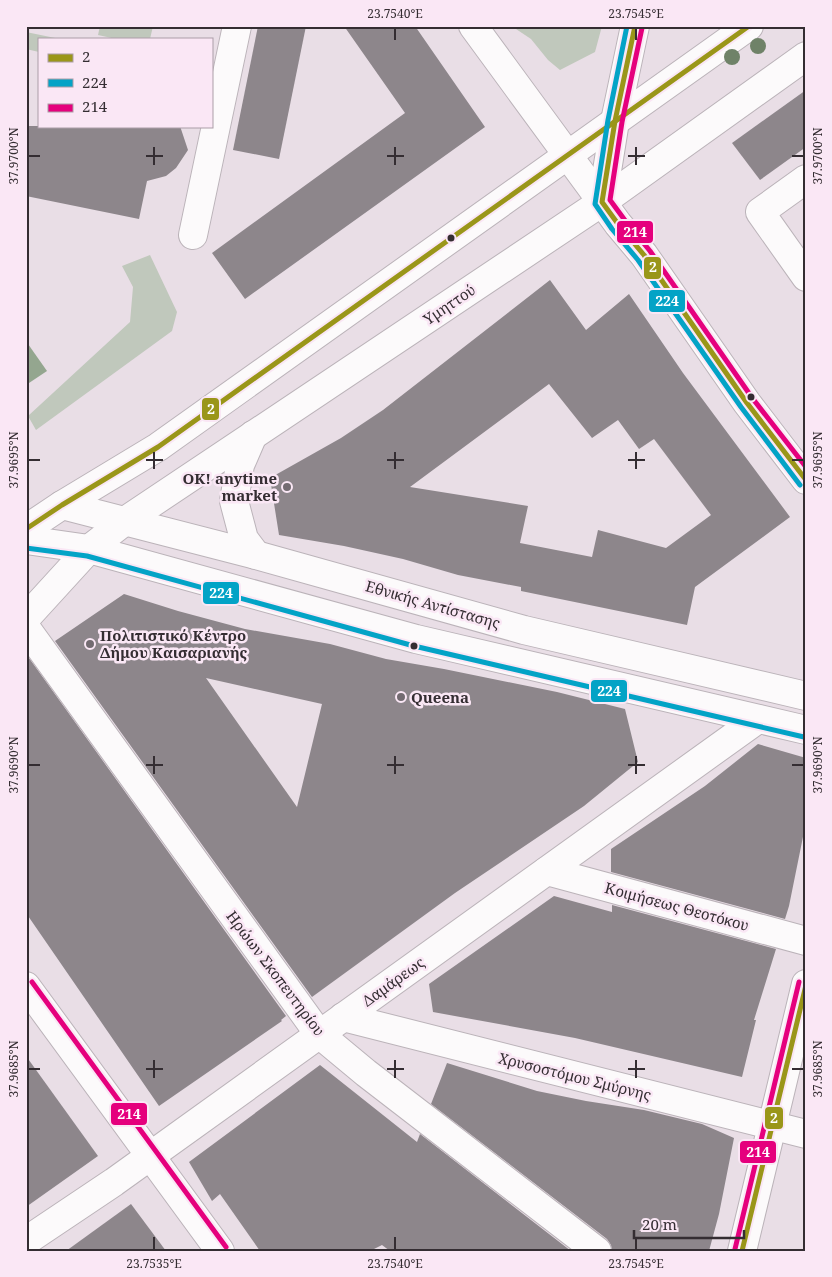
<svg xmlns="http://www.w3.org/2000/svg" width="832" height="1277" viewBox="0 0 832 1277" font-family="'Noto Serif',serif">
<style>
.green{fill:#c0c8bc}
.water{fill:#94a68f}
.building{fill:#8d868b;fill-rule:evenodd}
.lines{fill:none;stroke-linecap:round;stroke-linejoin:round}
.street-casing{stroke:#bbb3b9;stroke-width:30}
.secondary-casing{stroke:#bbb3b9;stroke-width:30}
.street{stroke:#fcfafb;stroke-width:28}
.secondary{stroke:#fcfafb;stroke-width:28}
.bus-1-casing{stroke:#fae7f5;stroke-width:9}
.bus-2-casing{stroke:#fae7f5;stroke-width:9}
.bus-3-casing{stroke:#fae7f5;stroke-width:9}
.bus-1{stroke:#9a9619;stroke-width:5}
.bus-2{stroke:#03a3c6;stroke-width:5}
.bus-3{stroke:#e5007d;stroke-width:5}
.tree{fill:#6f8268}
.ticks{fill:none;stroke:#342d32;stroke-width:2}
.bus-dot{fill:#342d32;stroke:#fae7f5;stroke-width:2}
.poi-dot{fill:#736b71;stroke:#fae7f5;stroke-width:2}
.labels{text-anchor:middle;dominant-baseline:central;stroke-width:5;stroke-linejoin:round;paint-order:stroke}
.street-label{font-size:15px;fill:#342d32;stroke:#fae7f5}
.poi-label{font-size:15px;font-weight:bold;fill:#342d32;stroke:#fae7f5;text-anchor:start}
.line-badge{stroke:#fae7f5;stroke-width:2}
.badge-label{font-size:14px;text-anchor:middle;font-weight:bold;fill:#fff}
.neatline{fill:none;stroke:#342d32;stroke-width:2}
.ticks-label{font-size:12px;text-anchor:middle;fill:#342d32}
</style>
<rect width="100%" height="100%" fill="#e9dee6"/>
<g class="green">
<path d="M100,26H153L150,39H116L98,35Z"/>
<path d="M514,26H602L595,52L560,70L548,60L531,39L516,29Z"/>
<path d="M26,32L60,39H39V52L26,49Z"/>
<path d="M150,255L177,312L172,331L36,430L28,416L130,322L133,287L122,266Z"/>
</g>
<path class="water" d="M28,344L47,371L26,385V345Z"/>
<g class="building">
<path d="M258,26H306L279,159L233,150Z"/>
<path d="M344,26H415L485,127L245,299L212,253L405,113Z"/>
<path d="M806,90V147L760,180L732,143Z"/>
<path d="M26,126H180L188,150L176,168L166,176L147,181L139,219L26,196Z"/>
<path d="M550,280L586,330L629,294L683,373L790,517L695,587L687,625L521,591V587L458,575L403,559L344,546L279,535L270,478L341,438L383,410ZM549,384L592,438L618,420L639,449L654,439L711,515L666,548L598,530L592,557L520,543L528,506L410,487Z"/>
<path d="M124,594L178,611L245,629L330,644L386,659L444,669L557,692L625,709L638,762L584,806L455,893L312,997L55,641ZM206,678L322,704L297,807Z"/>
<path d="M29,658L286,1016L281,1020L282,1021L159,1106L26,913V660Z"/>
<path d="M758,744L806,758V822L789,906L785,919L611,872V849L705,786Z"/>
<path d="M554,896L612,912V905L776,949L754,1020H756L742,1077L575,1038L433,1012L429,984Z"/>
<path d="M26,1056L98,1156L26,1207Z"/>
<path d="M447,1063L537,1091L586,1101L644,1110L702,1124L734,1138L719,1214L709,1251H612L611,1245L607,1239L431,1104Z"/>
<path d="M320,1065L417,1142L420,1134L571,1251H390L382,1245L370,1251H260L220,1194L212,1201L189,1162Z"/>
<path d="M131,1204L166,1251H66Z"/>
</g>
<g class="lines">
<g class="street-casing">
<g id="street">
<path d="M473,26L602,202"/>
<path d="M806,179L760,212L806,277"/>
<path d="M193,235L237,26"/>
<path d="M26,618L89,549"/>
<path d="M26,628L319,1034L366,1073L597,1251"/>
<path d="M547,871L806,941"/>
<path d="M343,1017L806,1134"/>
</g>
</g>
<g class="secondary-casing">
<g id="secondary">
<path d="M602,202L618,224L644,255L747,403L806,480"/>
<path d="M602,202L615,121L635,26"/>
<path d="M253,435L240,465L234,501L244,539L256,555"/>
<path d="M62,505L256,555L524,630L806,696"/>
<path d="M26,529L62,505L158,447L749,26"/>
<path d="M26,540L89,549L416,639L806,730"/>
<path d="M89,549L125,521L602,202L806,56"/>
<path d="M26,986L220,1251"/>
<path d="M26,1241L114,1182L758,719"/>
<path d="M742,1251L806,984"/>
</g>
</g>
<use href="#street" class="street"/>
<use href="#secondary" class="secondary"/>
<g class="bus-1-casing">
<g id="bus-1">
<path d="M635,26L615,121L602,202L618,224L644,255L747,403L806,480"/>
<path d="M26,529L62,505L158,447L749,26"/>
<path d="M742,1251L806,985"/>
</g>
</g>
<g class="bus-2-casing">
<g id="bus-2">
<path d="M627,26L608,120L595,204L612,229L638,260L741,407L800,485"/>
<path d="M26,548L87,556L414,646L804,737"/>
</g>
</g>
<g class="bus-3-casing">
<g id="bus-3">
<path d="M642,28L622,122L610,200L624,219L650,251L753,399L806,467"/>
<path d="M32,982L226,1247"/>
<path d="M735,1249L799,982"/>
</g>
</g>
<use href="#bus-1" class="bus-1"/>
<use href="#bus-2" class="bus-2"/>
<use href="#bus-3" class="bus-3"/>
</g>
<g class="tree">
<circle cx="758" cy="46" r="8"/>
<circle cx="732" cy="57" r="8"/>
</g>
<path class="ticks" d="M395,28V40M636,28V40M154,147V165M395,147V165M636,147V165M28,156H40M146,156H163M387,156H404M628,156H645M792,156H804M154,452V469M395,452V469M636,452V469M28,460H40M146,460H163M387,460H404M628,460H645M792,460H804M154,756V774M395,756V774M636,756V774M28,765H40M146,765H163M387,765H404M628,765H645M792,765H804M154,1060V1078M395,1060V1078M636,1060V1078M28,1069H40M146,1069H163M387,1069H404M628,1069H645M792,1069H804M154,1237V1250M395,1237V1250M636,1237V1250"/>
<g class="bus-dot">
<circle cx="451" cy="238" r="4.5"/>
<circle cx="751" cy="397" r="4.5"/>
<circle cx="414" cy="646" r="4.5"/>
</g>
<g class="poi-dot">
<circle cx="287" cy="487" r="5"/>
<circle cx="90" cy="644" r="5"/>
<circle cx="401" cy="697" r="5"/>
</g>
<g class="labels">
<g class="street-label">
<text transform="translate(449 304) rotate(-34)">Υμηττού</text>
<text transform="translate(433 604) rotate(16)">Εθνικής Αντίστασης</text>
<text transform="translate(677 906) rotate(15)">Κοιμήσεως Θεοτόκου</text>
<text transform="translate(276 973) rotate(53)">Ηρώων Σκοπευτηρίου</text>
<text transform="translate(393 981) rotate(-36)">Δαμάρεως</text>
<text transform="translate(575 1076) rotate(14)">Χρυσοστόμου Σμύρνης</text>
</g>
<g class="poi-label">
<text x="277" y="478" text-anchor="end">OK! anytime<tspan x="277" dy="17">market</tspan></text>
<text x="100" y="635">Πολιτιστικό Κέντρο<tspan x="100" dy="17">Δήμου Καισαριανής</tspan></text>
<text x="411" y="697">Queena</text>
</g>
</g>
<g class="line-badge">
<rect x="616" y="220" width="38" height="24" rx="5" fill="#e5007d"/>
<rect x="643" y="256" width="19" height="24" rx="5" fill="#9a9619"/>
<rect x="648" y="289" width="38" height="24" rx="5" fill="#03a3c6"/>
<rect x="201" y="397" width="19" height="24" rx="5" fill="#9a9619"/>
<rect x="202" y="581" width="38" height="24" rx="5" fill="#03a3c6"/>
<rect x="590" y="679" width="38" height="24" rx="5" fill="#03a3c6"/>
<rect x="110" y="1102" width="38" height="24" rx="5" fill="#e5007d"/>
<rect x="764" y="1106" width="20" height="24" rx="5" fill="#9a9619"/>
<rect x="739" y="1140" width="38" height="24" rx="5" fill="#e5007d"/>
</g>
<g class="badge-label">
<text x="635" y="237">214</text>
<text x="653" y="272">2</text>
<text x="667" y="306">224</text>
<text x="211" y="414">2</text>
<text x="221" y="598">224</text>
<text x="609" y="696">224</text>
<text x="129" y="1119">214</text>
<text x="774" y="1123">2</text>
<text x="758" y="1157">214</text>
</g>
<rect width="832" height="1277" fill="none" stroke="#fae7f5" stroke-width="55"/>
<rect x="38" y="38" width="175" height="90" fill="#fae7f5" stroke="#ab9da7"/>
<rect x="48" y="54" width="25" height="8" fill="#9a9619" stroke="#ab9da7"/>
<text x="82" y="62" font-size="15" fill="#342d32">2</text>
<rect x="48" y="79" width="25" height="8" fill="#03a3c6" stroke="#ab9da7"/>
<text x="82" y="88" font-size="15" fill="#342d32">224</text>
<rect x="48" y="104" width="25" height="8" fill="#e5007d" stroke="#ab9da7"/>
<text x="82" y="112" font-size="15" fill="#342d32">214</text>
<path d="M634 1230v8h110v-8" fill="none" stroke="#342d32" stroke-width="2.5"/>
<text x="642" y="1230" font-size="15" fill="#342d32" stroke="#fae7f5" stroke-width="4" paint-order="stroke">20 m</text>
<rect x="28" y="28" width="776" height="1222" class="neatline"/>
<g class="ticks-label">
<text x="395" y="18">23.7540°E</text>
<text x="636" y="18">23.7545°E</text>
<text transform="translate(14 156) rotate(-90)" y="4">37.9700°N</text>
<text transform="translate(818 156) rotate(-90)" y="4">37.9700°N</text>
<text transform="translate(14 460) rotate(-90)" y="4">37.9695°N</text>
<text transform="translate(818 460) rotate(-90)" y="4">37.9695°N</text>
<text transform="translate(14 765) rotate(-90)" y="4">37.9690°N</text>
<text transform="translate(818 765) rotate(-90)" y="4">37.9690°N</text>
<text transform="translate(14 1069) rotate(-90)" y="4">37.9685°N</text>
<text transform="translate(818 1069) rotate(-90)" y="4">37.9685°N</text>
<text x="154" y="1268">23.7535°E</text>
<text x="395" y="1268">23.7540°E</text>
<text x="636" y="1268">23.7545°E</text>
</g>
</svg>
